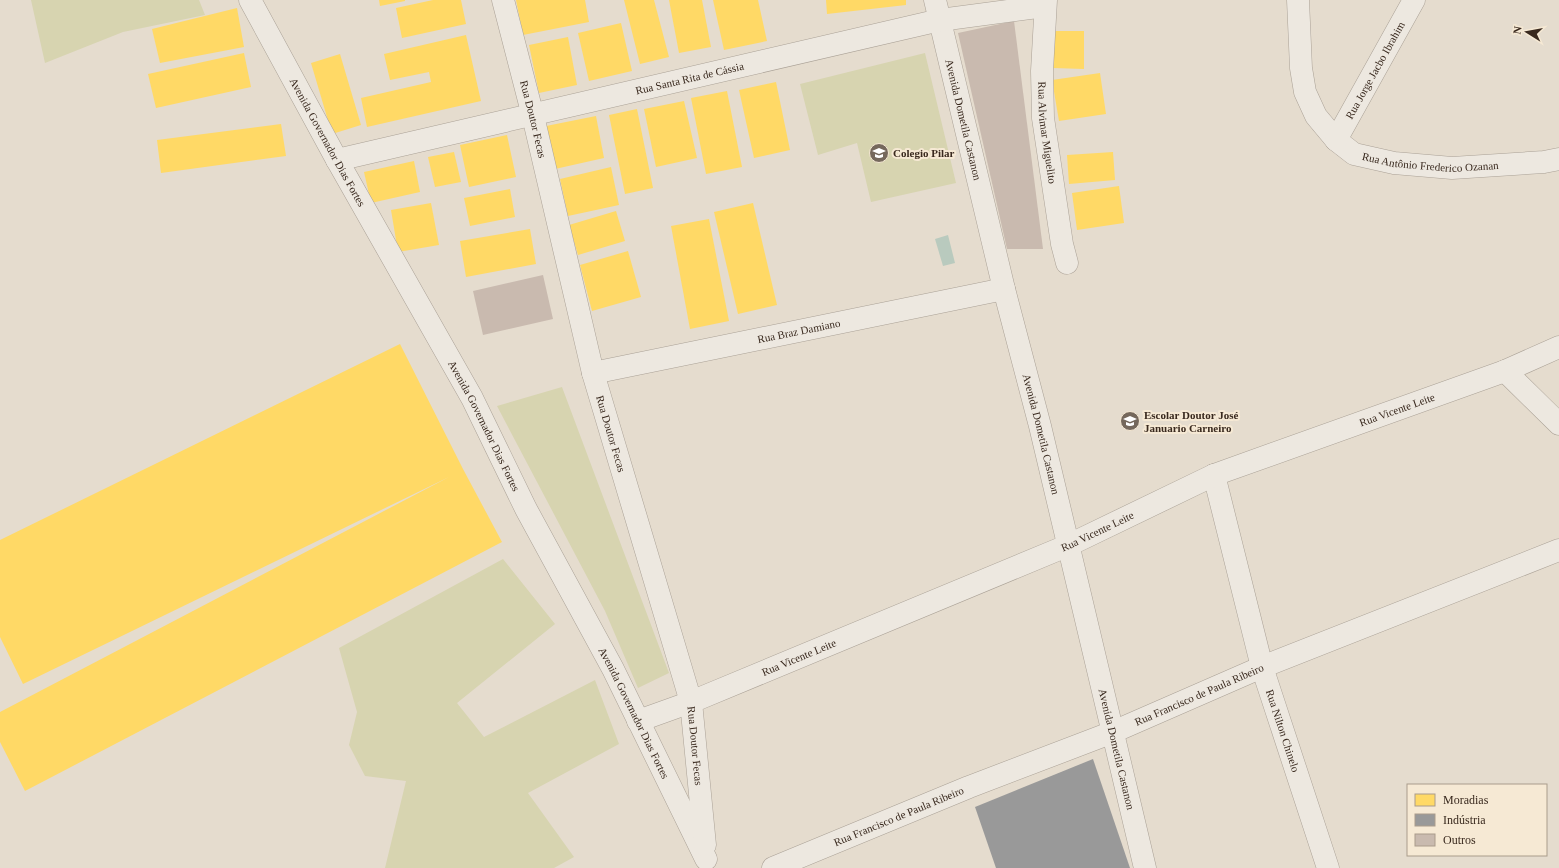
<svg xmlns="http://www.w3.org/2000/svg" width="1559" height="868" viewBox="0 0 1559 868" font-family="Georgia,serif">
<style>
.green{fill:#d7d4b0}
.water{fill:#b9cabe}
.homes{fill:#ffd966}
.industry{fill:#999}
.building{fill:#c9baaf}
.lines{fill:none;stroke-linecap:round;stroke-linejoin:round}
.minor-casing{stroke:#aaa196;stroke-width:23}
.minor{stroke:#ede8e0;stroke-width:22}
.labels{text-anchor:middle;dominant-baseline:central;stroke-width:4;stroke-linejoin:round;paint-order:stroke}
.street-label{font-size:11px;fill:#39291e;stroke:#f6e9d4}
.poi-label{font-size:11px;font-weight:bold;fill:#39291e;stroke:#f6e9d4;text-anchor:start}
</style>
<rect width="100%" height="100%" fill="#e5dcce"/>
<g class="green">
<path d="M31,0H199L205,15L123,32L45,63Z"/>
<path d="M925,53L956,183L871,202L857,143L818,155L800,84Z"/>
<path d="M562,387L669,673L638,688L605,611L497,406Z"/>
<path d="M503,559L555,624L457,703L484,737L595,680L619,744L528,793L574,857L554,868H385L406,781L365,776L349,745L357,712L339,648Z"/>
</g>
<path class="water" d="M948,235L955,263L943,266L935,239Z"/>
<g class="homes">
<path d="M379,0H405V1L380,6Z"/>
<path d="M433,0H461L466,24L402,38L396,8Z"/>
<path d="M516,0H585L589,22L523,35Z"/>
<path d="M624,0H654L669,57L640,64Z"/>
<path d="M669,0H702L711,47L679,53Z"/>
<path d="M713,0H758L767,41L724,50Z"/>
<path d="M826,0H906V5L827,14Z"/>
<path d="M237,8L244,47L160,63L152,29Z"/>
<path d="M621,23L632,71L589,81L578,33Z"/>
<path d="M1054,31H1084V69L1053,68Z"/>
<path d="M466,35L481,101L367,127L361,98L431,82L429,72L390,80L384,54Z"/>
<path d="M568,37L577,85L539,93L529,45Z"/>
<path d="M244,53L251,87L156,108L148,74Z"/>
<path d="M340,54L361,125L332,134L311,63Z"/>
<path d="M1100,73L1106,114L1059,121L1052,80Z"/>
<path d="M776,82L790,150L754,158L739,90Z"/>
<path d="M727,91L742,167L706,174L691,98Z"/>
<path d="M684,101L697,158L656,167L644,109Z"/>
<path d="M637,109L653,188L625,194L609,115Z"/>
<path d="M596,116L604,158L555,169L546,126Z"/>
<path d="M281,124L286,156L161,173L157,140Z"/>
<path d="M507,135L516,177L469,187L460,145Z"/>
<path d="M454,152L461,182L435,187L428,157Z"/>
<path d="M1113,152L1115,180L1069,184L1067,155Z"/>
<path d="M414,161L420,192L371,203L364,172Z"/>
<path d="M611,167L619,205L568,216L560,179Z"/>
<path d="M1119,186L1124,223L1077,230L1072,193Z"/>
<path d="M510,189L515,217L470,226L464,198Z"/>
<path d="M431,203L439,245L398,252L391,210Z"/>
<path d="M753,203L777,305L738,314L714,212Z"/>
<path d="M616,211L625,241L578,255L569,225Z"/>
<path d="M709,219L729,321L690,329L671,226Z"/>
<path d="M530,229L536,264L466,277L460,241Z"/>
<path d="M628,251L641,297L592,311L580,265Z"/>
<path d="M400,344L463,469L502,542L25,791L0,742V712L449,477L23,684L0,637V540Z"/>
</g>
<path class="industry" d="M1093,759L1130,868H996L975,807Z"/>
<g class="building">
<path d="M1014,21L1043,249H1007L958,33Z"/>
<path d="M543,275L553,319L483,335L473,291Z"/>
</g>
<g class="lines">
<g class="minor-casing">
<g id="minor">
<path id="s1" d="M250,0L337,160L472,398L526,509L613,669L706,859"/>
<path id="s2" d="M503,0L533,116L593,373L691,702L705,845"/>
<path id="s3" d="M935,0L1004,289L1040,426L1145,868"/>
<path id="s4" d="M1046,0L1042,71L1043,118L1062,244L1067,263"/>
<path id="s5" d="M1298,0L1301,68L1305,92L1316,116L1336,140L1354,154L1394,163L1452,168L1544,162L1559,159"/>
<path id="s6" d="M1336,140L1414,0"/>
<path id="s7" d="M337,160L940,20L1045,6"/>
<path d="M1505,371L1559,424"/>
<path id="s8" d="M593,373L1004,289"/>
<path id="s9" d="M1214,475L1262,667L1328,868"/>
<path id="s10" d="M638,721L691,702L1069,545L1214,475L1505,371L1559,347"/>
<path id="s11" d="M773,868L969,787L1113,732L1262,667L1559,550"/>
</g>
</g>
<use href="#minor" class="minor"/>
</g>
<defs>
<g id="school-disc" transform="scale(1)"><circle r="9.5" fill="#75685c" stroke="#f6e9d4"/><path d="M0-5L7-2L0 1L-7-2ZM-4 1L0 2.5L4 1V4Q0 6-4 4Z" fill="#fff"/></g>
</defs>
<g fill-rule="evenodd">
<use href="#school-disc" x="879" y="153"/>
<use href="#school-disc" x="1130" y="421"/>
</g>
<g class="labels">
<g class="street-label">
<text stroke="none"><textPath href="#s6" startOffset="80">Rua Jorge Jacbo Ibrahim</textPath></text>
<text stroke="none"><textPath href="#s7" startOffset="362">Rua Santa Rita de Cássia</textPath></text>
<text stroke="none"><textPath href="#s2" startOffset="123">Rua Doutor Fecas</textPath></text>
<text stroke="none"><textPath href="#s3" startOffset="123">Avenida Dometila Castanon</textPath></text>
<text stroke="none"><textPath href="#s4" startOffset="133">Rua Alvimar Miguelito</textPath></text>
<text stroke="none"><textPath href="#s1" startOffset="162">Avenida Governador Dias Fortes</textPath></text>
<text stroke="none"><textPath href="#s5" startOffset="250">Rua Antônio Frederico Ozanan</textPath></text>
<text stroke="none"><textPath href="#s8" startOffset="210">Rua Braz Damiano</textPath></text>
<text stroke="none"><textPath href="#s10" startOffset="821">Rua Vicente Leite</textPath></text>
<text stroke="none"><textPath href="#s1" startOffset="486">Avenida Governador Dias Fortes</textPath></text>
<text stroke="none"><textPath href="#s2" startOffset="447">Rua Doutor Fecas</textPath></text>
<text stroke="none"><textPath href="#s3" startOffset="447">Avenida Dometila Castanon</textPath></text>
<text stroke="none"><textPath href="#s10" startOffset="497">Rua Vicente Leite</textPath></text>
<text stroke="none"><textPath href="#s10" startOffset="173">Rua Vicente Leite</textPath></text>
<text stroke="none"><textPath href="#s11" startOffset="460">Rua Francisco de Paula Ribeiro</textPath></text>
<text stroke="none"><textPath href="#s1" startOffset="810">Avenida Governador Dias Fortes</textPath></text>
<text stroke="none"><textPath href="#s9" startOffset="265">Rua Nilton Chinelo</textPath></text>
<text stroke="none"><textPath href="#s2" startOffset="771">Rua Doutor Fecas</textPath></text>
<text stroke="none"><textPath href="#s3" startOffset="771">Avenida Dometila Castanon</textPath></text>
<text stroke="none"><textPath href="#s11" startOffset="136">Rua Francisco de Paula Ribeiro</textPath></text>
</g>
<g class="poi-label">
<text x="893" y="153">Colegio Pilar</text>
<text x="1144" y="415">Escolar Doutor José<tspan x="1144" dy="13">Januario Carneiro</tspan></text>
</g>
</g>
<rect x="1407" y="784" width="140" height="72" fill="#f6e9d4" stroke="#aa9c8b"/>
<rect x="1415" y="794" width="20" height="12" fill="#ffd966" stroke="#aa9c8b"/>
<text x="1443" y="804" font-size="12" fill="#39291e">Moradias</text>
<rect x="1415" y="814" width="20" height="12" fill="#999999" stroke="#aa9c8b"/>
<text x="1443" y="824" font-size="12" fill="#39291e">Indústria</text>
<rect x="1415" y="834" width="20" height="12" fill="#c9baaf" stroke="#aa9c8b"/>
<text x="1443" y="844" font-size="12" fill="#39291e">Outros</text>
<g transform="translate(1527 32) rotate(281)" stroke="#f6e9d4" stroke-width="3" paint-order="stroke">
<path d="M0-3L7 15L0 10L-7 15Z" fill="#39291e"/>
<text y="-6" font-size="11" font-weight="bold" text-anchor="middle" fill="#39291e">N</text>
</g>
</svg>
